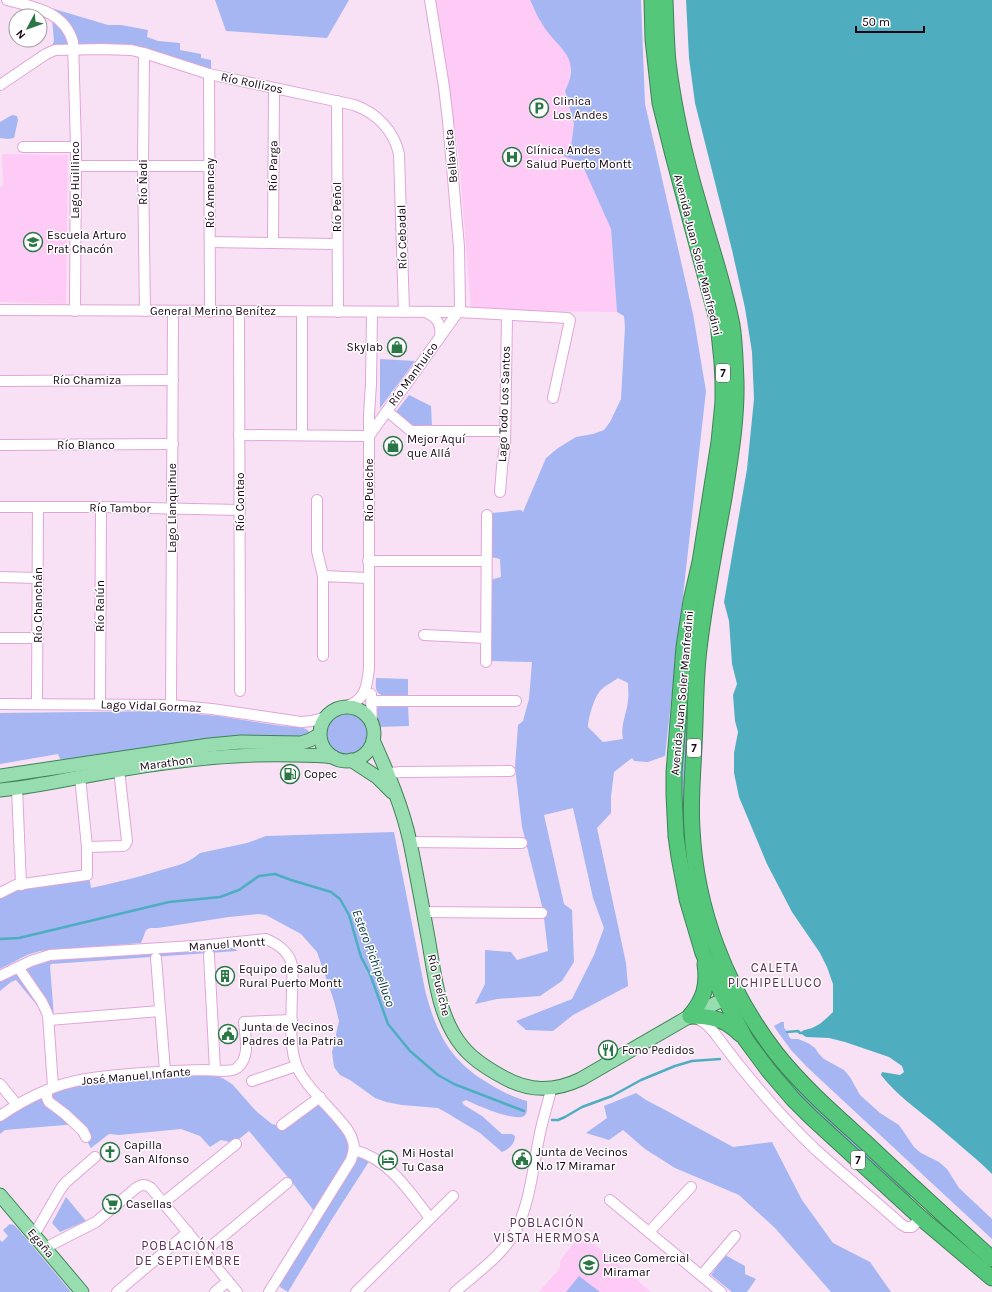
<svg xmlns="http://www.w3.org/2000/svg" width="992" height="1292" viewBox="0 0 992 1292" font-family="Karla,sans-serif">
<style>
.built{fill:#fecaf6}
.green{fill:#a5b6f3;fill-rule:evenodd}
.water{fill:#4eaec0}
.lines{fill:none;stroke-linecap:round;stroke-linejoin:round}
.stream{stroke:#4eaec0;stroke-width:2.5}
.minor-casing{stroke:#e0a6d7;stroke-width:12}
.major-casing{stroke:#3e8357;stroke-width:15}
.highway-casing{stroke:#3e8357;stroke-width:17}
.minor{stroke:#fff;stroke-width:10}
.major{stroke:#98ddb0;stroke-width:13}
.highway{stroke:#54c77b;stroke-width:15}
.labels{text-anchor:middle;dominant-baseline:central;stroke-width:3;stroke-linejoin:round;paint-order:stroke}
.shield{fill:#fff;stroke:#5c4f5a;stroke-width:1}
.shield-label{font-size:11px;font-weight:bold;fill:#160414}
.street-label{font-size:12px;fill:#160414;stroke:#fff}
.poi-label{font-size:12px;fill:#160414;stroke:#fff;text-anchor:start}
.water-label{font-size:13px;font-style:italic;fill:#08373f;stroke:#fff}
.neighbourhood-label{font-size:13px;letter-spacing:1px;fill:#5f2f59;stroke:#fff}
</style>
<rect width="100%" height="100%" fill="#f9e1f5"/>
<g class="built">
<path d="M434,0H530L541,23L568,56L571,65L569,82L565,91L570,112L574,124L571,146L581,162L611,229L617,312L471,310L459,157Z"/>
<path d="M2,154L68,155L66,304L0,302V187L3,186Z"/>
<path d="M581,1233L651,1292H539L560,1268V1261Z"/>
</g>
<g class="green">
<path d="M215,0H349L327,38L226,31Z"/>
<path d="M530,0H641L645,104L693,314L706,391L665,756L648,762L634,761L632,758L614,772L611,797V813L597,828L626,963L628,986L573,1015L553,1031L526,1030L516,1021L572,999L594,955L604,928L593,898L573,808L544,815L564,904L572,910L574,962L562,981L540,996L497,999L475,1004L485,984V950L511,952L517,960L548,951L543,910L522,827L515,767L518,725L523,721L529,699L532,662L490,661V580L501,577L500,559L491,557L492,514V513L521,510L523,512L546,458L558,448L576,437L593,434L604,430L610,422L621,399L625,327L624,316L617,312L611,229L581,162L563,156L571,146L574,124L565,91C583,55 556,49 541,22C536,15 534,7 530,0ZM618,678L628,683C628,689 629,695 628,700C627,714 620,725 623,739L603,742L588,727C588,718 595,694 602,689C606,685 613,682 618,678Z"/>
<path d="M51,8L108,25H121L148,30L147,37L158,41L180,43V50L201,54V58L211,60V71L166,57L78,47C71,25 70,23 51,8Z"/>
<path d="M52,19L59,26L68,41L66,46H52L54,41Z"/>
<path d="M12,115L17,116L18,120L14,138L8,139L0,138V122Z"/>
<path d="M380,359L415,361L381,407L380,408Z"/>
<path d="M409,395L431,406L432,427L413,428L395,413Z"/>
<path d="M376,678L408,679V697C400,697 380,699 377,691C375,688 376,682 376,678Z"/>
<path d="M688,689H689L697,896L683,847L681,801L682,757Z"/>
<path d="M380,705H408L409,726L378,727C376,719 374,711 380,705Z"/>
<path d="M165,711L218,716L282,726L301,727L308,730L309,732L305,737L72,760L60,759L58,754L0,764V713Z"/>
<circle cx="347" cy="734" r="20"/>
<path d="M394,832L425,990C436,1032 449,1060 488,1083C501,1091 512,1097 527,1101C527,1106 528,1113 524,1116C515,1122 476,1105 466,1100L462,1102L464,1105L482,1116L502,1134H512L515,1136C515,1144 509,1149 502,1152L480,1133L447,1113L438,1108L402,1105L386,1102L375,1098L350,1080L340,1075L334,1067L332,1052L339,1021L334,1001L317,952L301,934L266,915L258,914L229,917L158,928H150L146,930L141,943L40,951L27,955L0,969V897L18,888L89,876L91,888C113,883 136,878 158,871C174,866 186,865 200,853L247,843L266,836Z"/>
<path d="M234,947L237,951L51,964L50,966L54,1017L52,1015L26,970L27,968L46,960Z"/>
<path d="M16,972L37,1000L41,1010L16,980L11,982L0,991V981Z"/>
<path d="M742,1017L769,1056L799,1091L910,1195L911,1197L910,1198C850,1144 779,1090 742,1017Z"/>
<path d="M781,1022H784V1028C788,1031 788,1036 791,1039H798L808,1043L815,1048L819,1054L824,1059L844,1070L850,1077L860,1095L880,1113L899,1125L914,1147L921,1153L939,1162L947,1169L959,1188L992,1219V1239L807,1067L791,1050L775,1028L774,1026Z"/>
<path d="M172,1075H215L224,1079L232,1084L257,1112L272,1124L283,1127L319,1103C328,1113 344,1128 348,1142C350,1147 348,1152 347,1157L314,1211L291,1181L249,1131L234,1143L221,1140L210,1147L200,1136L181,1129L119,1135L109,1134L91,1148L88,1143V1137L77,1124L5,1130L0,1134V1119L54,1091L95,1081Z"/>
<path d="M636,1093L646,1100L667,1111L733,1147L772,1142L802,1200L833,1243L870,1262L891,1292H831L775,1228L739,1195L675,1168L645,1149L623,1130L609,1140L586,1133L607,1118L604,1106Z"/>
<path d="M358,1155L370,1160L332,1219L288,1292L280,1287L279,1284Z"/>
<path d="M66,1197L86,1221L60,1232L52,1223Z"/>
<path d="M10,1224L14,1225L19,1230L71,1292H0V1240L2,1242L8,1236L3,1230Z"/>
<path d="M725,1255L745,1266V1274L756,1279L747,1292H732L711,1275Z"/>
<path d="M579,1276L600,1292H566Z"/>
</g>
<path class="water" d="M686,0H992V1174C974,1156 953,1140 934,1123C914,1107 897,1095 881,1075L882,1072L900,1075L904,1072L902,1066L889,1057L845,1042L829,1038L806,1037L800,1033C804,1029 806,1030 812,1028C820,1025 827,1018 833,1012V984L827,967L820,953L792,912L767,864L739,797L734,773V753L738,732L735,721L733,695L737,684L732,664L729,621L724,602L747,469L754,399L752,352L745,308L732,250L695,103L689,58Z"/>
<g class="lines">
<g class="stream">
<path d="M0,939L19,938L169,902L220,897L239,890L259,876L275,874L291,880L331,892L340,899L349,915L361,957L370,974L388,1024L410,1051L438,1075L454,1084L524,1111"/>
<path d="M787,1032L798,1031L800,1033H801"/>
<path d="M552,1120H558L565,1117L582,1107L612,1096L641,1080L675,1066L692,1061L720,1059"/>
</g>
<g class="minor-casing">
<g id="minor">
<path d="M7,0C34,7 64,11 73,42L76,147L75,311"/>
<path d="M144,53L143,167L145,311"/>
<path d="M209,74L210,312"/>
<path d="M0,85L46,54L55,50L101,49L131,50L144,53L209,74L354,105C377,113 394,131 399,154L404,312"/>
<path d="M337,101L338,312"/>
<path d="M23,147H76"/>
<path d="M76,166H209"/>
<path d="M210,242L337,244"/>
<path d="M273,243L274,89"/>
<path d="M0,310L458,312L568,318L570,320L553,398"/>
<path d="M239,312L240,691"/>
<path d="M425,312C437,317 442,324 440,337"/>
<path d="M0,381L173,380"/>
<path d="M387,411L411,431H505"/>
<path d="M239,435L369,436L458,312L460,306L459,247L448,121L444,87L430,0"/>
<path d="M302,435V312"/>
<path d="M0,445L173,444"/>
<path d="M500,492L502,467L505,447L507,316"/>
<path d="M317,500V551L323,576"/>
<path d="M0,507H101L240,510"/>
<path d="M368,561H486"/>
<path d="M0,577L38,578"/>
<path d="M424,635L486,638"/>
<path d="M0,638H38"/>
<path d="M323,656V576L368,578"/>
<path d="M486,662L487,515"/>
<path d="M371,694L372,726"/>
<path d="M372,701H516"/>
<path d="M0,704L171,705L212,709L301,722L312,721L326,717"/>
<path d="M37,704L38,507"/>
<path d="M100,704L101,507"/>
<path d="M171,705L173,311"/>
<path d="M344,707C365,701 367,688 369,668V414L371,384L372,312"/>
<path d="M388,773L403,772L510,771"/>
<path d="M17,788L21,885"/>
<path d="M410,842L522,843"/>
<path d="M87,847L123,846L125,845L127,841L119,770"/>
<path d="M0,893L16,885L87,875V847L80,777"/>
<path d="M423,912L542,913"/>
<path d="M209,955L215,1070"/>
<path d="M156,958L165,1071"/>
<path d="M18,967L42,1002L48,1015L53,1087"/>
<path d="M0,976L31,961L50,955L209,945L266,939C278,944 290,953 292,966C293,973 292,981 292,988C292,1009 289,1042 295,1061C299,1079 324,1102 337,1117C343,1124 351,1132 353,1142C355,1148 353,1154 351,1160L269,1292"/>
<path d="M696,1018L705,1023L713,1031C744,1073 778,1114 816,1150C844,1175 873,1199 901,1224L906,1227H912L921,1218"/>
<path d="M49,1020L160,1011"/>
<path d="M252,1081L296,1066"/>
<path d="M0,1084L17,1105"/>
<path d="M47,1090V1098L49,1102L65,1114L83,1131L86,1137"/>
<path d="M0,1116C26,1098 54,1084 86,1079C125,1073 165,1071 204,1070C213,1070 231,1073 237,1068C251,1057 245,1037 244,1022L292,1020"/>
<path d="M282,1125L320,1097"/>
<path d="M354,1150C389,1159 409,1191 430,1218"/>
<path d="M610,1200L721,1292"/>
<path d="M163,1203L236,1144"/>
<path d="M649,1232L691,1187"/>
<path d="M34,1235L60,1190L65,1183L95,1157"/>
<path d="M45,1248L96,1222L136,1188C142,1184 145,1184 151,1188L237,1292"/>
<path d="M204,1252L287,1183"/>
<path d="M702,1275L735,1236"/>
<path d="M117,1292L188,1232"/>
<path d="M215,1292L228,1281"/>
<path d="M356,1292L453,1196"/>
<path d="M455,1292C474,1275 498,1259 512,1237C530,1209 533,1165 540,1133C543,1118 548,1104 551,1089"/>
</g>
</g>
<g class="major-casing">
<g id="major">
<circle cx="347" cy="734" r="27"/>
<path d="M373,740C388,774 402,805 410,842C417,876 423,910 429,943C435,978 439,1018 462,1046C473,1060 488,1069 503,1077C529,1092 554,1092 581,1079L690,1016L734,994"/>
<path d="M351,760L377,777L392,792"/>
<path d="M0,776L209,745L241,742L301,743L310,740L319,735"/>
<path d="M0,790C36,787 72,778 108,772C169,761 232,753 294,755C307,755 320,755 333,757"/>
<path d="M0,1195L82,1292"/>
</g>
</g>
<g class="highway-casing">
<g id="highway">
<path d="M652,0L653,39L660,103L673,155L718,323L722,362L723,382V402L719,442L700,562L691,601L684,647L674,772V794L676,836L679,857L687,899L703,953L716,982L746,1040L769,1071L793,1099L811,1117L921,1218L992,1278"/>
<path d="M665,0C666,21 666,42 668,62C674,111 685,158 699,205C710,245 724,284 732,325C735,343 735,362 736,381C737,420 730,459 724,498C715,548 705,598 699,649C695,681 696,713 694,746C693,773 690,801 692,829C696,910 726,988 776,1053C802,1086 833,1113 864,1141C906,1181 949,1220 992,1259"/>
<path d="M690,1016C704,999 708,986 705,964"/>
<path d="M690,1016C710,1016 726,1019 740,1034"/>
</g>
</g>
<use href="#minor" class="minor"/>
<use href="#major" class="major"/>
<use href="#highway" class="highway"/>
</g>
<defs>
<g id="parking-ring" transform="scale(1)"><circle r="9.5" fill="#fff" stroke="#2a7645" stroke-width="1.5"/><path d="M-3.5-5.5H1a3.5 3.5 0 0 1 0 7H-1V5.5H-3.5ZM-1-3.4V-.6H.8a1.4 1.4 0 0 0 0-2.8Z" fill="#2a7645"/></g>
<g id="hospital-ring" transform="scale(1)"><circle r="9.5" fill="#fff" stroke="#2a7645" stroke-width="1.5"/><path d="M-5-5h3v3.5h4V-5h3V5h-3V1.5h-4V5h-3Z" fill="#2a7645"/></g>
<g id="school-ring" transform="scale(1)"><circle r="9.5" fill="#fff" stroke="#2a7645" stroke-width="1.5"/><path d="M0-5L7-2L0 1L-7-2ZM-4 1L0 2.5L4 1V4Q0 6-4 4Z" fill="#2a7645"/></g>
<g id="shop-ring" transform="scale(1)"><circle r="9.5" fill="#fff" stroke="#2a7645" stroke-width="1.5"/><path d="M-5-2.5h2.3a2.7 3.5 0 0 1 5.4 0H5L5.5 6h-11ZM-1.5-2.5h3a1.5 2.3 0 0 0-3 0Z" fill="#2a7645"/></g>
<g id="fuel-ring" transform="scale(1)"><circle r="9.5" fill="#fff" stroke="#2a7645" stroke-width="1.5"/><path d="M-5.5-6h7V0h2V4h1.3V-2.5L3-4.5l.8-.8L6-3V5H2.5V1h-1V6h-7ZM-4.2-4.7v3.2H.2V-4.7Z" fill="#2a7645"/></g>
<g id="building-ring" transform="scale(1)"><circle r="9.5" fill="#fff" stroke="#2a7645" stroke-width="1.5"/><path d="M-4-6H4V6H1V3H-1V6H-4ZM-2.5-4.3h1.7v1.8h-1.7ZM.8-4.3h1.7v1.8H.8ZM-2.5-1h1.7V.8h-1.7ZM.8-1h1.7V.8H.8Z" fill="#2a7645"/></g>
<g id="civic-ring" transform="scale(1)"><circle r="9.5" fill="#fff" stroke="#2a7645" stroke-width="1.5"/><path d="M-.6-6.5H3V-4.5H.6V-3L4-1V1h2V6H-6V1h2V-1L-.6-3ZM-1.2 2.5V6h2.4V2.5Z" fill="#2a7645"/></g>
<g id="restaurant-ring" transform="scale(1)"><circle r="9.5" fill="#fff" stroke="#2a7645" stroke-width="1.5"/><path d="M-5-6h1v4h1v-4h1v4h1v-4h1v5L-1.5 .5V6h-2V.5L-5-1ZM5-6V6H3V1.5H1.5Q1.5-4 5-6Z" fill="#2a7645"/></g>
<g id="church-ring" transform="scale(1)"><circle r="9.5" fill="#fff" stroke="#2a7645" stroke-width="1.5"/><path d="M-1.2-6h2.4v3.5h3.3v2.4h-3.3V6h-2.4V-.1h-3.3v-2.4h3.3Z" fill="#2a7645"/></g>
<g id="hotel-ring" transform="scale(1)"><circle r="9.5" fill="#fff" stroke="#2a7645" stroke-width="1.5"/><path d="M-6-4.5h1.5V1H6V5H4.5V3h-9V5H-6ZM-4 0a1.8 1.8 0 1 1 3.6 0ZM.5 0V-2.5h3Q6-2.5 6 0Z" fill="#2a7645"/></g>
<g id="supermarket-ring" transform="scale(1)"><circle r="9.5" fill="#fff" stroke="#2a7645" stroke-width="1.5"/><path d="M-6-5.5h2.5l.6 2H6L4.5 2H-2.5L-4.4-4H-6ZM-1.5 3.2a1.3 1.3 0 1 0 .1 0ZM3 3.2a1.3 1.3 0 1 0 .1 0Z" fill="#2a7645"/></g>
</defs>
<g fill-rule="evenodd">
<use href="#parking-ring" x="539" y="108"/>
<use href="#hospital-ring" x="512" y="157"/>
<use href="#school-ring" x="33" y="242"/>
<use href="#shop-ring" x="397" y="347"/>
<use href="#shop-ring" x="393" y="446"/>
<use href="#fuel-ring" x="290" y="774"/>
<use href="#building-ring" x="225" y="976"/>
<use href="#civic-ring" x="228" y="1034"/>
<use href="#restaurant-ring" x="608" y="1050"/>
<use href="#church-ring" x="110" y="1152"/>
<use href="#civic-ring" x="522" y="1159"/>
<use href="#hotel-ring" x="388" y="1160"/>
<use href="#supermarket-ring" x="112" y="1204"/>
<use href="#school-ring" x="589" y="1265"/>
</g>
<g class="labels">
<g class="shield">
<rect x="716" y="364" width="14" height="18" rx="3"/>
<rect x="687" y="739" width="14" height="18" rx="3"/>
<rect x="851" y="1151" width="14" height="18" rx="3"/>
</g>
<g class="shield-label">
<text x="723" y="373">7</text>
<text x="694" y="748">7</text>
<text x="858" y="1160">7</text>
</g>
<g class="street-label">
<text transform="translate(252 83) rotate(12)">Río Rollizos</text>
<text transform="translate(451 156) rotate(-95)">Bellavista</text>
<text transform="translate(273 166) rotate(-89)">Río Parga</text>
<text transform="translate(75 180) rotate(-90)">Lago Huillinco</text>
<text transform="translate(143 182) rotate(-90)">Río Ñadi</text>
<text transform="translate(210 193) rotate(-90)">Río Amancay</text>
<text transform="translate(337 207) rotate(-90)">Río Peñol</text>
<text transform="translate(402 237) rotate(-91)">Río Cebadal</text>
<text transform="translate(698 255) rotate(76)">Avenida Juan Soler Manfredini</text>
<text x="213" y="311">General Merino Benítez</text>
<text transform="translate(413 374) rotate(-54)">Río Manhuico</text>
<text x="87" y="380">Río Chamiza</text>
<text transform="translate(504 404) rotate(-88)">Lago Todo Los Santos</text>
<text x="86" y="445">Río Blanco</text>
<text transform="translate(369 490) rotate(-90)">Río Puelche</text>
<text transform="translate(240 502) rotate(-90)">Río Contao</text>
<text transform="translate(120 508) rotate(1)">Río Tambor</text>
<text transform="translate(172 508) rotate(-90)">Lago Llanquihue</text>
<text transform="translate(38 605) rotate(-90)">Río Chanchán</text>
<text transform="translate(100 606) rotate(-90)">Río Ralún</text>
<text transform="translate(682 693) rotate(-85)">Avenida Juan Soler Manfredini</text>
<text transform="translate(151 706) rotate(2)">Lago Vidal Gormaz</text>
<text transform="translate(166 763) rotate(-8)">Marathon</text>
<text transform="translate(227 944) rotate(-4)">Manuel Montt</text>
<text transform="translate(439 985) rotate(76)">Río Puelche</text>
<text transform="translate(136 1076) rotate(-5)">José Manuel Infante</text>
<text transform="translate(41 1243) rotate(50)">Egaña</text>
</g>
<g class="poi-label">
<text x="553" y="101">Clinica<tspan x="553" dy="14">Los Andes</tspan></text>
<text x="526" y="150">Clínica Andes<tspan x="526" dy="14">Salud Puerto Montt</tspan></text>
<text x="47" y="235">Escuela Arturo<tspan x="47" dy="14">Prat Chacón</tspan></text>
<text x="383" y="347" text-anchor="end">Skylab</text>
<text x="407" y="439">Mejor Aquí<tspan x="407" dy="14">que Allá</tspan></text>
<text x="304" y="774">Copec</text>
<text x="239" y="969">Equipo de Salud<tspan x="239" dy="14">Rural Puerto Montt</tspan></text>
<text x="242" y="1027">Junta de Vecinos<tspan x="242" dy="14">Padres de la Patria</tspan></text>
<text x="622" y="1050">Fono Pedidos</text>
<text x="124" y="1145">Capilla<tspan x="124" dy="14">San Alfonso</tspan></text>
<text x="536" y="1152">Junta de Vecinos<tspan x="536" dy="14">N.º 17 Miramar</tspan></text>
<text x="402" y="1153">Mi Hostal<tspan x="402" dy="14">Tu Casa</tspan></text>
<text x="126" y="1204">Casellas</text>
<text x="603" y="1258">Liceo Comercial<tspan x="603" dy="14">Miramar</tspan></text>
</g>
<g class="water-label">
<text transform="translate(374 958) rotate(70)">Estero Pichipelluco</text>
</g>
<g class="neighbourhood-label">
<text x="775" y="967">CALETA<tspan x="775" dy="15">PICHIPELLUCO</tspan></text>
<text x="547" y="1222">POBLACIÓN<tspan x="547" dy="15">VISTA HERMOSA</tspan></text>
<text x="188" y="1245">POBLACIÓN 18<tspan x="188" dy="15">DE SEPTIEMBRE</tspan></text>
</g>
</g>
<g transform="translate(28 28) rotate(229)"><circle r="19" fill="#ffffff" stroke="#a29ba1"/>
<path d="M0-3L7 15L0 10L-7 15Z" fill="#2a7645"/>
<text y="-6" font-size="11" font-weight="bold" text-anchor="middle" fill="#160414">N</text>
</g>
<path d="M856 26v6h68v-6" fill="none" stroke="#160414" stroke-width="2"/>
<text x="862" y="26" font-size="12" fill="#160414" stroke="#ffffff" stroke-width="3" paint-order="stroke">50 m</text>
</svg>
